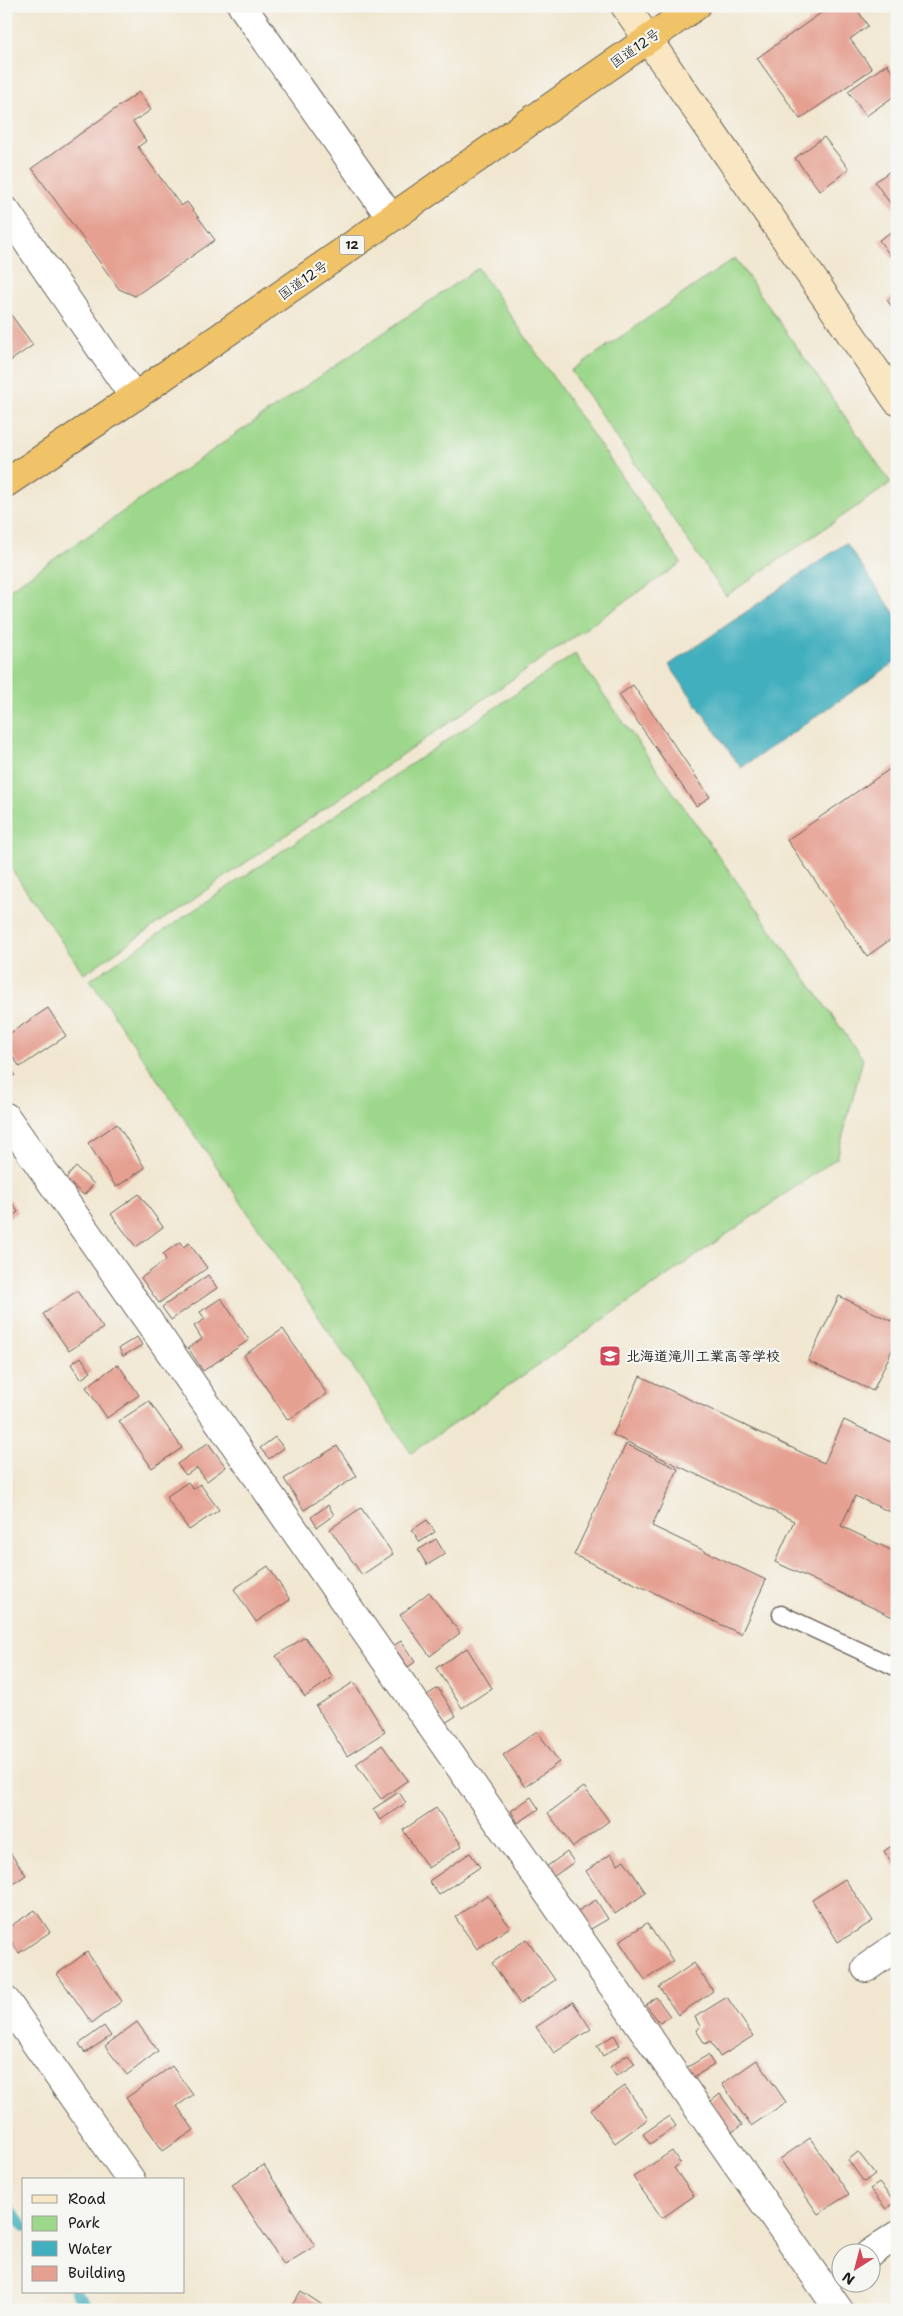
<svg xmlns="http://www.w3.org/2000/svg" width="903" height="2316" viewBox="0 0 903 2316" font-family="'Shantell Sans','Klee One',sans-serif">
<style>
.green{fill:#9dd78b;stroke:#5c7a54}
.water{fill:#42afbe;stroke:#2f666d}
.lines{fill:none;stroke-linecap:round;stroke-linejoin:round}
.stream{stroke:#42afbe;stroke-width:10}
.building{fill:#e5a092}
.lane-casing{stroke:#67635b;stroke-width:19}
.street-casing{stroke:#67635b;stroke-width:30}
.secondary-casing{stroke:#67635b;stroke-width:30}
.highway-casing{stroke:#67635b;stroke-width:30}
.lane{stroke:#fff;stroke-width:16}
.street{stroke:#fff;stroke-width:28}
.secondary{stroke:#f9e7c3;stroke-width:28}
.highway{stroke:#f0c369;stroke-width:28}
.labels{text-anchor:middle;dominant-baseline:central;stroke-width:4.5;stroke-linejoin:round;paint-order:stroke}
.shield{fill:#f6f6f2;stroke:#5d5d5c;stroke-width:1}
.shield-label{font-size:12px;font-weight:bold;fill:#1c1c1c}
.street-label{font-size:14px;fill:#1c1c1c;stroke:#f6f6f2}
.poi-label{font-size:14px;font-weight:bold;fill:#1c1c1c;stroke:#f6f6f2;text-anchor:start}
</style>
<rect width="100%" height="100%" fill="#f6f6f2"/>
<filter id="ink" filterUnits="userSpaceOnUse"><feTurbulence type="fractalNoise" baseFrequency=".02" numOctaves="2"/><feDisplacementMap in="SourceGraphic" scale="10" xChannelSelector="R" yChannelSelector="G"/><feConvolveMatrix kernelMatrix="1 2 1 2 8 2 1 2 1" color-interpolation-filters="sRGB"/></filter>
<filter id="wash" filterUnits="userSpaceOnUse"><feTurbulence type="fractalNoise" baseFrequency=".0096" numOctaves="4" result="noise"/><feDisplacementMap in="SourceGraphic" scale="20" xChannelSelector="R" yChannelSelector="G"/><feGaussianBlur stdDeviation="1.12" result="paint"/><feColorMatrix in="noise" values="0 0 0 0 0 0 0 0 0 0 0 0 0 0 0 0 0 1.4 0 .05"/><feComposite in="paint" operator="in"/></filter>
<g filter="url(#wash)">
<rect width="100%" height="100%" fill="#f1e7d1"/>
<g class="green">
<path d="M735,258L891,483L726,596L571,371Z"/>
<path d="M478,268L681,563L84,974L6,861V592Z"/>
<path d="M575,654L863,1059L837,1158L411,1453L90,980Z"/>
</g>
<path class="water" d="M846,543L897,617V661L741,768L669,665Z"/>
<g class="lines">
<g class="stream">
<path d="M6,2203L24,2227"/>
<path d="M75,2292L92,2310"/>
</g>
</g>
<g id="blocks">
<g class="building">
<path d="M831,6H855L868,26L850,39L872,69L800,119L757,58Z"/>
<path d="M887,64L897,78V94L866,116L848,91Z"/>
<path d="M139,92L151,110L133,122L146,141L138,147L181,206L187,202L215,240L135,296L119,289L32,168Z"/>
<path d="M824,137L849,169L820,191L795,158Z"/>
<path d="M897,166V213L875,182Z"/>
<path d="M897,228V265L879,240Z"/>
<path d="M897,293V309L895,311L887,300Z"/>
<path d="M6,308L33,345L6,364Z"/>
<path d="M633,685L710,797L696,806L619,695Z"/>
<path d="M897,764V935L867,956L787,840Z"/>
<path d="M48,1008L66,1036L20,1067L6,1047V1036Z"/>
<path d="M6,1063L15,1075L6,1081Z"/>
<path d="M117,1124L145,1168L116,1187L88,1143Z"/>
<path d="M76,1167L94,1184L84,1195L65,1179Z"/>
<path d="M6,1194L18,1212L6,1220Z"/>
<path d="M139,1194L163,1227L136,1247L111,1214Z"/>
<path d="M180,1242L183,1247L189,1243L207,1268L159,1303L141,1278L166,1260L163,1254Z"/>
<path d="M208,1275L217,1288L171,1320L162,1307Z"/>
<path d="M77,1291L103,1328L69,1351L43,1314Z"/>
<path d="M839,1296L891,1321L897,1309V1350L893,1348L873,1391L808,1361Z"/>
<path d="M221,1298L249,1340L203,1371L188,1348L202,1339L194,1326L205,1319L200,1312Z"/>
<path d="M283,1329L327,1394L288,1420L244,1355Z"/>
<path d="M137,1337L142,1345L123,1356L119,1348Z"/>
<path d="M81,1357L91,1372L81,1379L71,1364Z"/>
<path d="M118,1364L139,1395L107,1418L86,1387Z"/>
<path d="M640,1376L824,1463L844,1420L897,1445V1515L855,1496L841,1526L897,1553V1619L775,1562L794,1521L613,1435Z"/>
<path d="M149,1401L182,1448L152,1468L119,1421Z"/>
<path d="M275,1437L284,1448L269,1459L260,1448Z"/>
<path d="M208,1443L226,1467L207,1481L197,1468L186,1475L177,1464Z"/>
<path d="M626,1444L678,1469L652,1526L766,1580L741,1634L574,1555Z"/>
<path d="M337,1446L357,1476L304,1510L284,1479Z"/>
<path d="M188,1482L193,1489L200,1484L219,1510L189,1530L166,1497Z"/>
<path d="M328,1505L334,1515L317,1527L311,1517Z"/>
<path d="M361,1508L393,1554L362,1575L330,1529Z"/>
<path d="M427,1520L435,1532L420,1542L412,1530Z"/>
<path d="M436,1539L445,1554L427,1565L418,1550Z"/>
<path d="M268,1566L290,1600L256,1622L234,1589Z"/>
<path d="M429,1592L460,1633L430,1656L400,1615Z"/>
<path d="M305,1637L333,1677L305,1697L276,1656Z"/>
<path d="M401,1641L415,1662L408,1667L393,1646Z"/>
<path d="M467,1648L492,1688L462,1708L436,1668Z"/>
<path d="M354,1682L385,1732L347,1756L316,1706Z"/>
<path d="M438,1688L456,1716L445,1723L427,1695Z"/>
<path d="M537,1731L559,1762L525,1787L503,1755Z"/>
<path d="M382,1745L408,1780L381,1799L356,1764Z"/>
<path d="M584,1787L609,1821L573,1847L548,1813Z"/>
<path d="M399,1792L406,1803L380,1820L373,1809Z"/>
<path d="M531,1797L539,1809L518,1823L511,1811Z"/>
<path d="M436,1808L462,1846L428,1868L403,1830Z"/>
<path d="M893,1845L897,1851V1871L884,1851Z"/>
<path d="M6,1847L26,1875L6,1889Z"/>
<path d="M567,1852L574,1862L553,1877L546,1867Z"/>
<path d="M470,1853L480,1867L439,1895L429,1881Z"/>
<path d="M611,1854L618,1864L624,1860L646,1893L615,1914L586,1871Z"/>
<path d="M845,1879L873,1921L838,1942L812,1900Z"/>
<path d="M487,1895L510,1927L477,1949L455,1917Z"/>
<path d="M596,1900L608,1919L589,1930L578,1911Z"/>
<path d="M35,1910L50,1932L19,1953L6,1934V1929Z"/>
<path d="M647,1923L673,1961L645,1980L619,1941Z"/>
<path d="M527,1939L555,1980L520,2004L492,1963Z"/>
<path d="M87,1952L122,2001L92,2023L57,1974Z"/>
<path d="M694,1963L713,1991L678,2015L659,1987Z"/>
<path d="M656,1997L670,2016L660,2023L646,2005Z"/>
<path d="M727,1997L753,2036L720,2057L710,2041L705,2044L696,2030L700,2026L695,2017Z"/>
<path d="M573,2002L591,2029L554,2053L536,2027Z"/>
<path d="M137,2022L158,2051L127,2075L105,2046Z"/>
<path d="M104,2026L111,2036L85,2053L79,2044Z"/>
<path d="M614,2035L620,2045L603,2056L597,2046Z"/>
<path d="M628,2054L635,2064L616,2076L610,2067Z"/>
<path d="M708,2055L714,2065L692,2078L686,2068Z"/>
<path d="M757,2060L786,2102L751,2126L722,2084Z"/>
<path d="M172,2066L193,2095L177,2106L194,2130L163,2151L126,2098Z"/>
<path d="M625,2086L648,2119L615,2143L591,2110Z"/>
<path d="M720,2094L742,2125L732,2132L710,2102Z"/>
<path d="M669,2116L676,2126L650,2144L643,2134Z"/>
<path d="M810,2138L849,2194L818,2214L780,2159Z"/>
<path d="M672,2151L680,2163L674,2168L694,2196L662,2218L633,2177Z"/>
<path d="M858,2152L875,2174L864,2182L848,2160Z"/>
<path d="M264,2165L315,2246L284,2265L232,2185Z"/>
<path d="M879,2183L895,2202L886,2209L870,2189Z"/>
<path d="M301,2291L330,2310H289Z"/>
</g>
</g>
</g>
<g filter="url(#ink)">
<use href="#blocks" fill-opacity="0" stroke="#67635b" stroke-width="1"/>
<g class="lines">
<g class="lane-casing">
<path id="lane" d="M781,1614L897,1668"/>
</g>
<g class="street-casing">
<g id="street">
<path d="M242,6L391,218"/>
<path d="M6,211L134,397"/>
<path d="M6,1117L839,2310"/>
<path d="M866,1968L897,1946"/>
<path d="M6,2001L131,2180"/>
<path d="M869,2254L897,2235"/>
</g>
</g>
<g class="secondary-casing">
<path id="secondary" d="M625,6L897,401"/>
</g>
<g class="highway-casing">
<path id="highway" d="M6,483L134,397L696,6"/>
</g>
<use href="#lane" class="lane"/>
<use href="#street" class="street"/>
<use href="#secondary" class="secondary"/>
<use href="#highway" class="highway"/>
</g>
</g>
<defs>
<g id="school-square" transform="scale(1.125)"><rect x="-9" y="-9" width="18" height="18" rx="4" fill="#d1495b" stroke="#f6f6f2"/><path d="M0-5L7-2L0 1L-7-2ZM-4 1L0 2.5L4 1V4Q0 6-4 4Z" fill="#fff"/></g>
</defs>
<g fill-rule="evenodd">
<use href="#school-square" x="610" y="1356"/>
</g>
<g class="labels">
<rect class="shield" x="339.5" y="235.5" width="25" height="19" rx="4"/>
<g class="shield-label">
<text x="352" y="245">12</text>
</g>
<g class="street-label">
<text transform="translate(635 48) rotate(-35)">国道12号</text>
<text transform="translate(303 280) rotate(-35)">国道12号</text>
</g>
<g class="poi-label">
<text x="626" y="1356">北海道滝川工業高等学校</text>
</g>
</g>
<rect width="903" height="2316" fill="none" stroke="#f6f6f2" stroke-width="25"/>
<rect x="22" y="2178" width="162" height="115" fill="#f6f6f2" stroke="#9f9f9c"/>
<rect x="32" y="2195" width="25" height="8" fill="#f9e7c3" stroke="#9f9f9c"/>
<text x="68" y="2204" font-size="15" fill="#1c1c1c">Road</text>
<rect x="32" y="2216" width="25" height="15" fill="#9dd78b" stroke="#9f9f9c"/>
<text x="68" y="2228" font-size="15" fill="#1c1c1c">Park</text>
<rect x="32" y="2241" width="25" height="15" fill="#42afbe" stroke="#9f9f9c"/>
<text x="68" y="2254" font-size="15" fill="#1c1c1c">Water</text>
<rect x="32" y="2266" width="25" height="15" fill="#e5a092" stroke="#9f9f9c"/>
<text x="68" y="2278" font-size="15" fill="#1c1c1c">Building</text>
<g transform="translate(856 2268) rotate(216)"><circle r="24" fill="#f6f6f2" stroke="#9f9f9c"/>
<path d="M0-4L9 19L0 12L-9 19Z" fill="#d1495b"/>
<text y="-8" font-size="14" font-weight="bold" text-anchor="middle" fill="#1c1c1c">N</text>
</g>
</svg>
